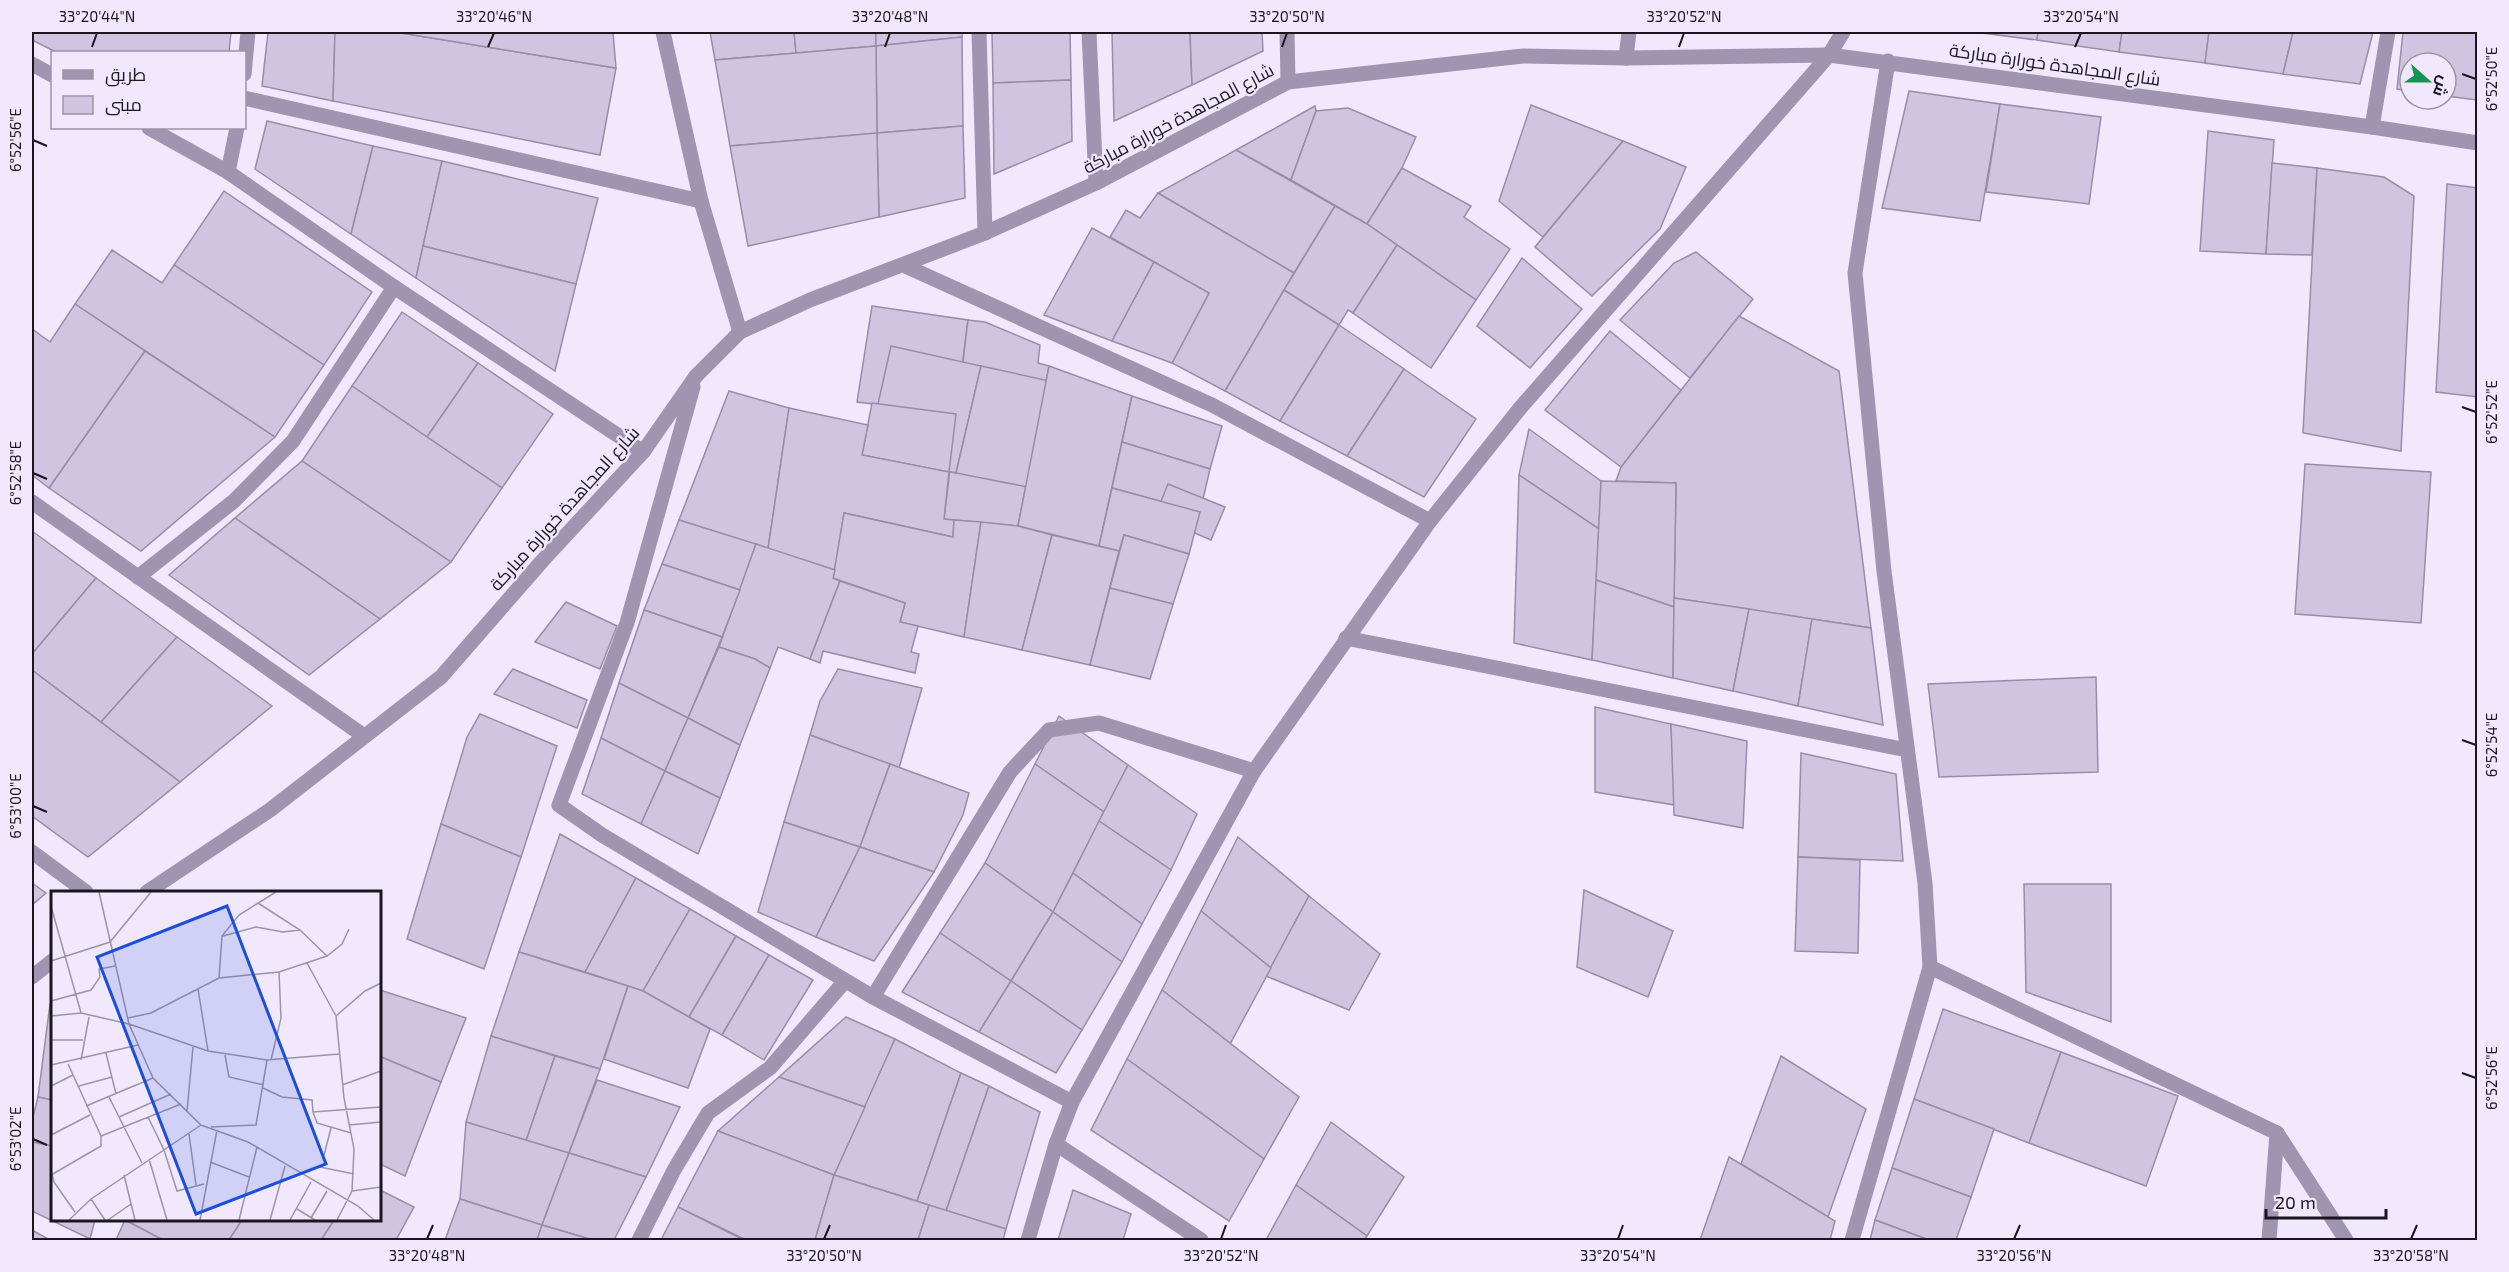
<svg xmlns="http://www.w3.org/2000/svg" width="2509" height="1272" viewBox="0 0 2509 1272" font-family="'Exo 2',Cairo,sans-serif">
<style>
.building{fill:#d0c5e0;stroke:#988da7;stroke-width:1.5}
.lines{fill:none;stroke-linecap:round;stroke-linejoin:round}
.minor{stroke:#a095b1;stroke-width:15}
.ticks{fill:none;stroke:#1a151f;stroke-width:2}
.labels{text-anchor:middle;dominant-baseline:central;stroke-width:4.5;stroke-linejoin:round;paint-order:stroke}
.street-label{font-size:18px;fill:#1a151f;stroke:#f1e8fe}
.inset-road{fill:none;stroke:#9b94a5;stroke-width:1.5}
.view{fill:#1d4ed8;fill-opacity:0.15;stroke:#1d4ed8;stroke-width:3}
.inset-edge{fill:none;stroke:#1a151f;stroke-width:3}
.neatline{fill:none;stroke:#1a151f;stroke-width:2}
.ticks-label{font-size:15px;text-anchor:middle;fill:#1a151f}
</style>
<rect width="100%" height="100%" fill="#f1e8fe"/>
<g class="building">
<path d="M32,32H231L229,52H56L32,40Z"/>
<path d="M268,32H335L333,101L262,86Z"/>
<path d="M335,32H395L616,68L600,155L333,101Z"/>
<path d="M395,32H613L616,68Z"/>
<path d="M710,32H794L796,53L715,60Z"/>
<path d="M794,32H876V46L796,53Z"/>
<path d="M876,32H962V37L876,46Z"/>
<path d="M992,32H1070L1071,80L993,83Z"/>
<path d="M1112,32H1190L1192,85L1114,121Z"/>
<path d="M1190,32H1262L1263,51L1192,85Z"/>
<path d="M1974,32H2038L2037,40Z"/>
<path d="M2038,32H2122L2119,52L2037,40Z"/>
<path d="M2122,32H2209L2205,63L2119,52Z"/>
<path d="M2209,32H2293L2283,74L2205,63Z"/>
<path d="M2293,32H2373L2360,84L2283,74Z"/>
<path d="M2403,32H2478L2477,100L2446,96V63H2410V91L2397,89Z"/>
<path d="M962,37L963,126L877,133L876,46Z"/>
<path d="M876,46L877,133L730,146L715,60Z"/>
<path d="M1071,80L1072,141L994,174L993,83Z"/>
<path d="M1909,91L2000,104L1980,221L1882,208Z"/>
<path d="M2000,104L2101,117L2089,204L1986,192Z"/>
<path d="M1531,105L1623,141L1543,237L1499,201Z"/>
<path d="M1315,106L1316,111L1291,180L1236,150Z"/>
<path d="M1348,108L1416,137L1402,168L1367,224L1291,180L1316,111Z"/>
<path d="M267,121L373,146L351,234L255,169Z"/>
<path d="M963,126L965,198L879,217L877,133Z"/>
<path d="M2208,131L2274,140L2266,254L2200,251Z"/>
<path d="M877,133L879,217L748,246L730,146Z"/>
<path d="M1623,141L1686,167L1660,229L1592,296L1535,247Z"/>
<path d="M373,146L442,161L416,278L351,234Z"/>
<path d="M1236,150L1335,206L1294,273L1158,193Z"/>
<path d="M442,161L598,198L576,284L423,246Z"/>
<path d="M2272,163L2317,168L2312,255L2266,254Z"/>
<path d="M1402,168L1471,206L1464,217L1510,249L1476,300L1367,224Z"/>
<path d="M2317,168L2384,177L2414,196L2401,451L2303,433Z"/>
<path d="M2447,184L2478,188V397L2436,392Z"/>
<path d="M224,191L372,292L324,365L174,265Z"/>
<path d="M1158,193L1294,273L1225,391L1172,363L1209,293L1110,237L1126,210L1140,218Z"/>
<path d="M1335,206L1367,224L1397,245L1353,313L1348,310L1339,325L1284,290Z"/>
<path d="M1092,228L1154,262L1112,341L1044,315Z"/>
<path d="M1397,245L1476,300L1431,368L1353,313Z"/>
<path d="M423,246L576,284L555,371L416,278Z"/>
<path d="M112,250L162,283L174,265L324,365L275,437L75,304Z"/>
<path d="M1696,252L1753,299L1690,378L1620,320L1674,263Z"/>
<path d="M1522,258L1582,309L1530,368L1477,326Z"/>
<path d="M1154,262L1209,293L1172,363L1112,341Z"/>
<path d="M1284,290L1339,325L1280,421L1225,391Z"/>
<path d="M75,304L145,351L49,488L32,475V329L50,342Z"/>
<path d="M872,306L968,320L956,414L857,402Z"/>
<path d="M402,312L478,363L427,437L352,386Z"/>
<path d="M1739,316L1839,371L1871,628L1674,598L1676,483L1616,481L1621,467Z"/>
<path d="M968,320L985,322L1040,345L1038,363L1049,366L1018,526L944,519Z"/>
<path d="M1339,325L1404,369L1347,456L1280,421Z"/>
<path d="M1610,331L1681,390L1621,467L1545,410Z"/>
<path d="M891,346L981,366L956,473L867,453Z"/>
<path d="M145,351L275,437L141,551L49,488Z"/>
<path d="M478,363L553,414L502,488L427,437Z"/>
<path d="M981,366L1068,385L1048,491L956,473Z"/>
<path d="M1049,366L1132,396L1099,546L1018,526Z"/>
<path d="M1404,369L1476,419L1424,497L1347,456Z"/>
<path d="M352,386L502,488L451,562L302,461Z"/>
<path d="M729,391L789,408L768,549L679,520Z"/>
<path d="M1132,396L1222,426L1210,469L1122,442Z"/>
<path d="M872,403L956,414L949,472L862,455Z"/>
<path d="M789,408L868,425L862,455L949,472L944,519L954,520L953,537L844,513L835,570L768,549Z"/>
<path d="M1529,429L1601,481L1599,529L1519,475Z"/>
<path d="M1122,442L1210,469L1200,512L1112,488Z"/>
<path d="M302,461L451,562L380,619L235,518Z"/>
<path d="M2305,464L2431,472L2421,623L2295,614Z"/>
<path d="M1519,475L1599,529L1592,660L1514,643Z"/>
<path d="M1601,481L1676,483L1674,607L1596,580Z"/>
<path d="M1168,484L1225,507L1211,540L1155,516Z"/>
<path d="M1112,488L1200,512L1189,554L1124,535L1119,551L1099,546Z"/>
<path d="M844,513L953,537L954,520L981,522L964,637L900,622L905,603L833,578Z"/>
<path d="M235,518L380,619L309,675L169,575Z"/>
<path d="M679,520L756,544L740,590L662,564Z"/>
<path d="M981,522L1018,526L1052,535L1022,650L964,637Z"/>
<path d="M32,531L96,578L32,654Z"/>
<path d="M1052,535L1119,551L1090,665L1022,650Z"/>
<path d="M1124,535L1189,554L1173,604L1110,588Z"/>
<path d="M756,544L835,570L833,578L840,581L810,659L778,647L770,668L755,659L719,647Z"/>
<path d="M662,564L740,590L722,637L644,610Z"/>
<path d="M96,578L177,637L101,722L32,670V654Z"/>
<path d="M1596,580L1674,607L1673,678L1592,660Z"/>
<path d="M840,581L905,603L900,622L918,626L911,652L919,654L915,673L823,651L820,663L810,659Z"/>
<path d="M1110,588L1173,604L1150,679L1090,665Z"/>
<path d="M1674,598L1749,609L1733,691L1673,678Z"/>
<path d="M566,602L617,626L600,669L535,642Z"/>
<path d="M1749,609L1812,619L1798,706L1733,691Z"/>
<path d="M644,610L722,637L688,718L619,683Z"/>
<path d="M1812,619L1871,628L1883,725L1798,706Z"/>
<path d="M177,637L272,706L180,782L101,722Z"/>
<path d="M719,647L755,659L770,668L740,745L688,718Z"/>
<path d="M513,669L587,700L577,728L494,694Z"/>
<path d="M838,669L922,688L899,768L810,735L820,701Z"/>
<path d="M32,670L180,782L88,857L32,816Z"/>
<path d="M2096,677L2098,772L1939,777L1928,684Z"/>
<path d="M619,683L688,718L665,771L601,738Z"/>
<path d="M1595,707L1671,724L1675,805L1595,792Z"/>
<path d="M480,714L557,746L521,857L441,824L467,737Z"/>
<path d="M1059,716L1128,765L1104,812L1035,764Z"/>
<path d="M688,718L740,745L720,798L665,771Z"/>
<path d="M1671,724L1747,741L1743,828L1674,815Z"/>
<path d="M810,735L890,764L860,847L784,822Z"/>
<path d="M601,738L665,771L641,824L582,794Z"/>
<path d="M1801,753L1896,774L1903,861L1798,857Z"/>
<path d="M890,764L969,793L963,815L934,872L860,847Z"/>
<path d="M1035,764L1104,812L1053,912L985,863Z"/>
<path d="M1128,765L1197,814L1171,870L1099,821Z"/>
<path d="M665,771L720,798L698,854L641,824Z"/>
<path d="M1099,821L1171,870L1142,924L1073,873Z"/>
<path d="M784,822L860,847L816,937L758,912Z"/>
<path d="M441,824L521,857L484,969L407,939Z"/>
<path d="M560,834L636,878L585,972L519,952Z"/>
<path d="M1238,837L1309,896L1271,968L1201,911Z"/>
<path d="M860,847L934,872L874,961L816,937Z"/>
<path d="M1798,857L1860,860L1858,953L1795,951Z"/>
<path d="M985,863L1053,912L1011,981L940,933Z"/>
<path d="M1073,873L1142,924L1122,962L1053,912Z"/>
<path d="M636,878L690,909L643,991L585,972Z"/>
<path d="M32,883L46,893L32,905Z"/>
<path d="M2024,884H2111V1022L2026,992Z"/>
<path d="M1584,890L1673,931L1648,997L1577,967Z"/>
<path d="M1309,896L1380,954L1349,1010L1266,976Z"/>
<path d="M690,909L736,936L689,1017L643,991Z"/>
<path d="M1201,911L1271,968L1230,1044L1162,990Z"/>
<path d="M1053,912L1122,962L1082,1030L1011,981Z"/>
<path d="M940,933L1011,981L979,1032L902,992Z"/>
<path d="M736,936L769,955L722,1035L689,1017Z"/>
<path d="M519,952L628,986L600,1069L491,1036Z"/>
<path d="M769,955L813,980L764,1060L722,1035Z"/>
<path d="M1011,981L1082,1030L1056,1073L979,1032Z"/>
<path d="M628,986L643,991L710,1029L688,1088L604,1059Z"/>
<path d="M380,990L466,1018L441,1082L381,1057L380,1062Z"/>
<path d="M1162,990L1299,1097L1264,1159L1127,1059Z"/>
<path d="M50,1004H52V1100L38,1097Z"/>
<path d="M1943,1009L2061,1052L2029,1143L1914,1099Z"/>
<path d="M846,1017L895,1039L865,1107L779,1077Z"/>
<path d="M491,1036L555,1056L526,1141L466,1122Z"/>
<path d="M895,1039L961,1073L917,1201L834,1175Z"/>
<path d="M2061,1052L2178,1096L2146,1186L2029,1143Z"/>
<path d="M555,1056L600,1069L569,1153L526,1141Z"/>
<path d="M1781,1056L1866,1109L1828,1217L1741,1164Z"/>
<path d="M381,1057L441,1082L405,1176L380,1164Z"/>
<path d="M1127,1059L1264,1159L1229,1221L1091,1130Z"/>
<path d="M961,1073L989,1086L946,1211L917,1201Z"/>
<path d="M779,1077L865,1107L834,1175L718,1131Z"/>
<path d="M597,1080L680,1107L646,1177L569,1153Z"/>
<path d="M989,1086L1040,1112L1006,1229L946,1211Z"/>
<path d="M38,1097L52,1100V1146L32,1142V1121Z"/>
<path d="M1914,1099L1994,1129L1971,1197L1892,1168Z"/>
<path d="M466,1122L569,1153L542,1225L460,1199Z"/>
<path d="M1331,1122L1404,1177L1367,1236L1296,1185Z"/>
<path d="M718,1131L834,1175L815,1240H746L678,1207Z"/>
<path d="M32,1142L52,1146V1220H95L90,1239L32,1211Z"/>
<path d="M569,1153L646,1177L614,1240H593L542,1225Z"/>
<path d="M1729,1157L1835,1221L1830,1240H1700Z"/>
<path d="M1892,1168L1971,1197L1956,1240H1929L1875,1220Z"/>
<path d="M834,1175L929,1205L918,1240H815Z"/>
<path d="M1296,1185L1367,1236L1364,1240H1266Z"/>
<path d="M380,1190L414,1207L396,1240H321L334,1220H380Z"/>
<path d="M1073,1190L1131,1214L1123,1240H1058Z"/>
<path d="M460,1199L542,1225L537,1240H445Z"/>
<path d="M929,1205L1006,1229L1003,1240H918Z"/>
<path d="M678,1207L742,1239L741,1240H661Z"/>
<path d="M125,1220H242L229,1240H163Z"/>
<path d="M125,1220L163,1240H116Z"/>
<path d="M242,1220H334L321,1240H229Z"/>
<path d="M1875,1220L1929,1240H1870Z"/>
<path d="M542,1225L593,1240H537Z"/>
<path d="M32,1230L50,1240H32Z"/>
</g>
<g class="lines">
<g class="minor">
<path d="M663,32L701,201L740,332"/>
<path d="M979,32L985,233"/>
<path d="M1089,32L1096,183"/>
<path d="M1287,32L1288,82"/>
<path d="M1626,58L1629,32"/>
<path d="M32,64L52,75"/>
<path d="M244,74L248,32"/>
<path d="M244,98L701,201"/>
<path d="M2372,127L2388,32"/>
<path d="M149,128L228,172L394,287L643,452"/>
<path d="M228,172L237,128"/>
<path d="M903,265L1212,405L1430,521"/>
<path d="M693,387L627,623L559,805L602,835L873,997L1072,1102"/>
<path d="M32,502L364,736"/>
<path d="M138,577L234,501L293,441L394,287"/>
<path d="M1346,638L1907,750"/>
<path d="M32,852L86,892"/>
<path d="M147,892L270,810L441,677L543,560L643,452L696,376L740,332L810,300L985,233L1096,183L1288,82L1523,56L1626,58L1829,55L2372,127L2478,143"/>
<path d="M1930,967L2277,1133L2346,1240"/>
<path d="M32,977L52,961"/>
<path d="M873,997L1010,772L1049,730L1099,723L1254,771"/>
<path d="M1056,1144L1201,1240"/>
<path d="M639,1240L674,1170L708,1113L770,1068L845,981"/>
<path d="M1028,1240L1056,1144L1072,1102L1254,771L1430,521L1521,407L1829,55L1843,32"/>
<path d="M1852,1240L1930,967L1925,883L1884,571L1855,273L1888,61"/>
<path d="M2269,1240L2277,1133"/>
</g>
</g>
<path class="ticks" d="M92,47L97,33M488,47L494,33M885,47L890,33M1282,47L1287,33M1679,47L1684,33M2075,47L2081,33M2462,74L2476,79M33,140L47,146M2462,407L2476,412M33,473L47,479M2462,740L2476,745M33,806L47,812M2462,1073L2476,1078M33,1139L47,1145M427,1239L433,1225M824,1239L830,1225M1221,1239L1226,1225M1618,1239L1623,1225M2014,1239L2020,1225M2411,1239L2417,1225"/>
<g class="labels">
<g class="street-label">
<text transform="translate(2055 64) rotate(8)">شارع المجاهدة خورارة مباركة</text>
<text transform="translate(1178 118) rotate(-28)">شارع المجاهدة خورارة مباركة</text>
<text transform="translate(564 508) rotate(-48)">شارع المجاهدة خورارة مباركة</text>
</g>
</g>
<g transform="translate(51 891)">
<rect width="330" height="330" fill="#f1e8fe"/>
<path class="inset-road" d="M48,1L78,133L102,187L150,234L197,251L307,315L323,329M207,12L249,39L276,65M0,15L30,122M172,45L205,36L232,41L249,39M0,70L59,51L100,1M256,72L285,125M168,87L171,45L188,24L225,1M147,98L157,160M0,110L40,99L49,86L48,78L64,75M0,125L30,122L78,133L157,160L216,169L288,163M77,127L100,122L168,87L228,81L276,65L291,53L298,38M0,149H32M55,162L65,203M174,164L178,186L213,194M30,169L38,126M220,169L230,127L228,81M17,173L50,245M0,174L87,154M291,194L330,180M0,195L22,184M28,195L61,186M212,197L231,206L261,209L262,221L330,216M58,206L91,272M35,215L102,187M136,220L142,156M262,221L266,232L300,242M68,226L120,203M97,226L113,259L126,300L153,293M298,234L330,231M160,236L205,234L216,169M138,243L145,294M0,244L39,224M273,264L280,237M98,268L116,329M159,271L198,286M269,276L303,283M0,279L3,291L24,321M0,284L50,255V245L130,213M73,284L84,329M301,300L330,296M40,308L54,329M246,318L264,329M260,327L276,300M18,329L40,308L150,234M57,329L80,313M149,329L166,239M188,329L206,256M219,329L234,275M239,329L260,291M286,329L301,300L303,258L293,207L285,125L314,100L330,92"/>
<path class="view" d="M176,15L275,273L145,323L46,66Z"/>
<rect width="330" height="330" class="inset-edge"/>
</g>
<rect width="2509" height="1272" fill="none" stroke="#f1e8fe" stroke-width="66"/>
<rect x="51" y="51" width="195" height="78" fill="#f1e8fe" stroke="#9b94a5" stroke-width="1.5"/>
<rect x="63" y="70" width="30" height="9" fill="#a095b1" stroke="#9b94a5" stroke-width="1.5"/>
<text x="105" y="81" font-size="18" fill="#1a151f">طريق</text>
<rect x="63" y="96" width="30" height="18" fill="#d0c5e0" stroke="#9b94a5" stroke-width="1.5"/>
<text x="105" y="111" font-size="18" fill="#1a151f">مبنى</text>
<g transform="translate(2428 81) rotate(111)"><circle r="28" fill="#f1e8fe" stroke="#9b94a5" stroke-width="1.5"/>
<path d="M0-4.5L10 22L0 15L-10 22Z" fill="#129553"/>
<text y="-9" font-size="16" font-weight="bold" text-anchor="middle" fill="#1a151f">ش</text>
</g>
<path d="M2266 1209v9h120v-9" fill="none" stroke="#1a151f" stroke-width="3"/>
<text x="2275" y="1209" font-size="18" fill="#1a151f" stroke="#f1e8fe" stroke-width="4.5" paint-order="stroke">20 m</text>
<rect x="33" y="33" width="2443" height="1206" class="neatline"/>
<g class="ticks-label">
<text x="97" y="22">33°20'44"N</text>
<text x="494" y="22">33°20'46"N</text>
<text x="890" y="22">33°20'48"N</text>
<text x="1287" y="22">33°20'50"N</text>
<text x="1684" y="22">33°20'52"N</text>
<text x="2081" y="22">33°20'54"N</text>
<text transform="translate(2492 79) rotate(-90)" y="5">6°52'50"E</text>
<text transform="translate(16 140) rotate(-90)" y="5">6°52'56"E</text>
<text transform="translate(2492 412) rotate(-90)" y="5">6°52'52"E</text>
<text transform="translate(16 473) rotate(-90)" y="5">6°52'58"E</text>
<text transform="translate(2492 745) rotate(-90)" y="5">6°52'54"E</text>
<text transform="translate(16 806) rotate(-90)" y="5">6°53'00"E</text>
<text transform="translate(2492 1078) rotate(-90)" y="5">6°52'56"E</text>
<text transform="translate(16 1139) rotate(-90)" y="5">6°53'02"E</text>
<text x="427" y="1261">33°20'48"N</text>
<text x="824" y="1261">33°20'50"N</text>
<text x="1221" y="1261">33°20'52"N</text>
<text x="1618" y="1261">33°20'54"N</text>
<text x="2014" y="1261">33°20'56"N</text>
<text x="2411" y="1261">33°20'58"N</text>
</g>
</svg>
